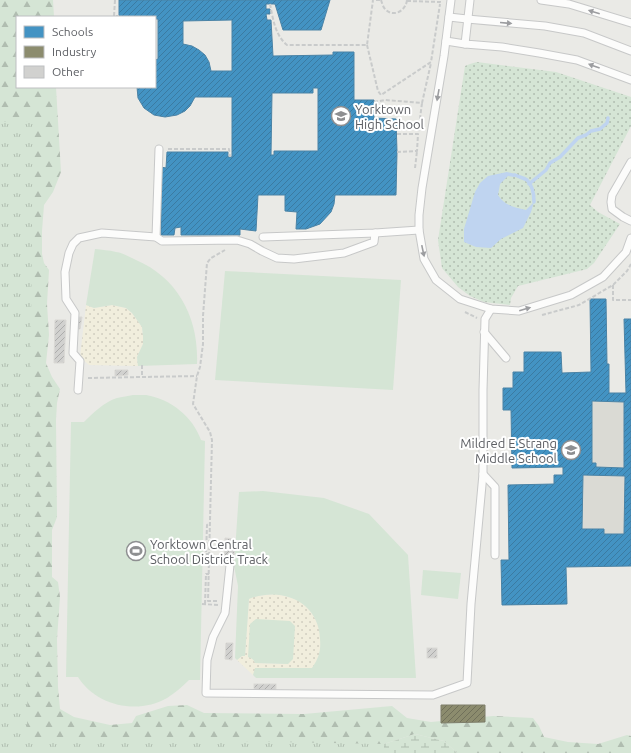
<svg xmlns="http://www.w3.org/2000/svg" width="631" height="753" viewBox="0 0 631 753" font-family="Ubuntu,sans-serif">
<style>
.education{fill:#dadad4}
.grass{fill:url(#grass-dots)}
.forest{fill:url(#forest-firs)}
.wetland{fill:url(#wetland-marsh)}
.sand{fill:url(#sand-dots);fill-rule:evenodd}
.park{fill:url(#park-tufts)}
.pitch{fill:#d5e5d5}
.water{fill:#bfd4f0}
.schools{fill:url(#schools-hatch);stroke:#4a83a6;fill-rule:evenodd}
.industry{fill:url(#industry-hatch);stroke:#7e7e6b}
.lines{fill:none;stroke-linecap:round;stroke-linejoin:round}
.stream{stroke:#bfd4f0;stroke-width:3.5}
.building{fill:url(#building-hatch);stroke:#dad9d5}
.service-casing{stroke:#c7c8c8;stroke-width:9}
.path{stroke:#c9cbcb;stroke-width:2;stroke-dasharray:4 2;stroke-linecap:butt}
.service{stroke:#fcfcfb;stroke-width:7}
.oneway{fill:#9c9da0}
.labels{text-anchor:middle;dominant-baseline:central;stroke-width:4;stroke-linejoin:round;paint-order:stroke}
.poi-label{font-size:13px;fill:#5c5e63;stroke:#fff;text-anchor:start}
</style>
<defs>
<pattern id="grass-dots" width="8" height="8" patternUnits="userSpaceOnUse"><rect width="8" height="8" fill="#d5e5d5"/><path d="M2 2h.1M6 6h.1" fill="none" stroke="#b0bdb0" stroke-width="1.8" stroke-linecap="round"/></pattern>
<pattern id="forest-firs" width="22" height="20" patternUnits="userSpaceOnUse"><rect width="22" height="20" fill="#d5e5d5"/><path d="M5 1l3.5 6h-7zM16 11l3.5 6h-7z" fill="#b0bdb0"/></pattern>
<pattern id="wetland-marsh" width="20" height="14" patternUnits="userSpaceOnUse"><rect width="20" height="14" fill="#d5e5d5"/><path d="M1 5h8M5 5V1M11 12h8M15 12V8" fill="none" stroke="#b0bdb0"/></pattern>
<pattern id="sand-dots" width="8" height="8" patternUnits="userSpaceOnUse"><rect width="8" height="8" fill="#f1eedd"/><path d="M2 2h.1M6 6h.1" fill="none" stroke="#d1cec0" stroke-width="1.8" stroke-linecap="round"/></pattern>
<pattern id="park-tufts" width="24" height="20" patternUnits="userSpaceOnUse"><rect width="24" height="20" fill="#d5e5d5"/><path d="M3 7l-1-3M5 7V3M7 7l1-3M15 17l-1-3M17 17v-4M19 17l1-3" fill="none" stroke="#b0bdb0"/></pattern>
<pattern id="schools-hatch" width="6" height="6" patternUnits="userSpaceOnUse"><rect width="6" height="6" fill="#4393c3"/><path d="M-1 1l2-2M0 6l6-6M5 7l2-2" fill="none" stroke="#3b7ba2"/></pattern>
<pattern id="industry-hatch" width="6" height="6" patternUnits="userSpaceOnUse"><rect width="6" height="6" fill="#8c8c6e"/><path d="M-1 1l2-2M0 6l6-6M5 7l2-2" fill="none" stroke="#70705a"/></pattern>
<pattern id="building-hatch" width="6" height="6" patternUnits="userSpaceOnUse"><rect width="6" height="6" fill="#d1d1cf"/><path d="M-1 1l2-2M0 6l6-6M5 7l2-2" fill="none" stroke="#adadac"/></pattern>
</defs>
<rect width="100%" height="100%" fill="#eaeae6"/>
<path class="education" d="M590,299H606L607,363L609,364V393H626L624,319H631V566L566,567L567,604L502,605L501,560H509L508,485L554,484V475H563L562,467L512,468L511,410H503V388H513V372H524V352H561L562,373L591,372Z"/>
<path class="grass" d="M477,62L556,72L631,97V126L590,205L598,212L620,224L594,263L587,269L579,271L518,286L511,298L510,305L484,302L470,296L458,287L442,268L438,240L465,66L470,64Z"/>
<path class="forest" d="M0,0H53L54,17H17V87H56L61,172L53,192L44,205L42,231V254L44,263L49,270L47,304L49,335L46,363L52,377L60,389L57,403L56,420L57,517L52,530V577L58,582L60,597L57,639L58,687L60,709L74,717L110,725L132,723L136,716L168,706L187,705L204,713L304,714L392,706L407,718L431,722L493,716L533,718L539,726L544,737L568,742L598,744L627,735L631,736V753H457L444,741L415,734L384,744L58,751L27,737L0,579Z"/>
<path class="wetland" d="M0,579L27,737L58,751L384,744L415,734L444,741L457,753H0Z"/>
<g class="sand">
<path d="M86,305L94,308L112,305L126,308L132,313L142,327L143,336V344L137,357L138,366L89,365L80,357Z"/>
<path d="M276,594C285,596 295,598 302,603C319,616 326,641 317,660C316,663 314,666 312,668H256L253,675L237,660L242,656H245L249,598L257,596ZM251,658L288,664L255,663L254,660Z"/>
</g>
<path class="park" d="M33,121L27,737L384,744V753H0V122Z"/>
<g class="pitch">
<path d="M95,249C102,250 109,250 116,252C123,253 130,257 136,260C178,278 199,318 197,364L138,366L137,357L143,344V336L142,327L132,313L126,308L112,305L94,308L86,305Z"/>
<path d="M225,271L401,280L393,390L215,380Z"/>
<path d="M133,395C137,395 142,395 146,395C171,399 193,417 201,440L205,441L200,680H189C182,687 175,693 167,698C138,715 96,706 78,677H66L71,422H84C93,413 104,402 117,398C122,397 128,396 133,395Z"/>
<path d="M263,491L324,498L369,514L408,555L416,678H256L253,675L255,668H312C319,658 321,651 320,639C319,601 281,586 249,599L245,656H242L237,660L235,658L238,586L234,566L239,492Z"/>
<path d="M423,570L461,573L458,599L421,595Z"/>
<path d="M256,619L290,621L295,626L293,659L288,664L255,663C254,660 252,658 248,657L250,624Z"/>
</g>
<path class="water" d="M507,172L516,174L514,177L508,176L500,184L498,195C505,206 514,207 526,210L534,202L531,212L523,228L501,239L491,248L476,247L464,242V229L475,192L480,183L488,176Z"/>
<g class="schools">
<path d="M119,0H330L321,30H283L275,4H266V9H270V14H266L267,20H271L273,56L333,55V52H354V100H374V118L396,119L397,152L396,195H335L334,204L331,212L320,224L306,229H296L297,212L285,211V195H258L256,231L240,229V235H181V227L175,228L174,235H161V167L166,168L167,152H228V157H232V97H195L190,106L185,111L177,115L165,117L154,115L144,108L138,98L137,87H155V60L158,59V19H155V17H119ZM232,20V71H211L209,62L205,55L199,50L192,46L183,44V21ZM313,88H318V151H274V155H271L272,93H313Z"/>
<path d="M590,299H606L607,364H609V393H626L624,319H631V566L566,567L567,604L502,605L501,560H509L508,485L554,484V475H563V467L512,468L511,410H503V388H513V372H524V352H561L562,373L591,372ZM592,401L624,402V468L596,467V463H592ZM583,475L625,476L624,534H604V529H582Z"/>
</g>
<path class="industry" d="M441,705H485V722L441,723Z"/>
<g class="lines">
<g class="stream">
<path d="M515,175C519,177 524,178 527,180C533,186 534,194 534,202"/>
<path d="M529,184L546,170L550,163L560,157L578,138L586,135L591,131L600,129L607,123L608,118"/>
</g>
</g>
<g class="building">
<path d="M77,317H82L80,329H75Z"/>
<path d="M55,320H66L64,363H54Z"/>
<path d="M115,370H128V375L115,376Z"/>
<path d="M225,538L235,539L234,560H224Z"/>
<path d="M226,643H233L232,660L225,659Z"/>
<rect x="427" y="648" width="10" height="10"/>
<rect x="254" y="684" width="22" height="7"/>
</g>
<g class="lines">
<g class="service-casing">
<g id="service">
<path d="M451,0L444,56L422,188L419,215V230L424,259L436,280L460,299L491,309L519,311L571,295L603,277L626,252L631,238"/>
<path d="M470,0L465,44L502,47L539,53L577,60L631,80"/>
<path d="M541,0L569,4L631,23"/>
<path d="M449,17L467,19L545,26L584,33L631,51"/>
<path d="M446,41L465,44"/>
<path d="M631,162L612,195L611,202L612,209L623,217L631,221"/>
<path d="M156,237L159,149"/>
<path d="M263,237L375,233L419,230"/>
<path d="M484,332L506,358"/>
<path d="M78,390L80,361L73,353L75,313L66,299L65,272L69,253L73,244L79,238L102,233L156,237L162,241L237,240L250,244L262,251L277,258L294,259L344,253L374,242L375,233"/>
<path d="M483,474L495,487V555"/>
<path d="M230,565L225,613L213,637L207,660L206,693L433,695L467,683L471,604L483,474V390L485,319L491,309"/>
</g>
</g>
<g class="path">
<path d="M115,0L114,16H119"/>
<path d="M376,0H381"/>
<path d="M381,0C382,3 383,7 385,9C393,18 406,11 407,0"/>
<path d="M407,1L440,2V1"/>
<path d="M270,4C273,19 275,35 287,45H367L373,0"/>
<path d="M367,45L378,91L381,95L431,62L440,4"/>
<path d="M374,102L385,100L422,103L431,63"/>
<path d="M397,134H418L422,103"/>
<path d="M168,149H229L230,157"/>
<path d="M397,152L417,151L418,134"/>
<path d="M415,168L417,151"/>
<path d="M613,285V300H631"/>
<path d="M465,312L477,318"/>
<path d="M542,315L579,305L613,285L627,271L631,264"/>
<path d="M142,365V377"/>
<path d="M88,378L197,376"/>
<path d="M210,554H206L207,525L210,523"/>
<path d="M217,601H208L212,440L210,432L193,404L197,376L200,367L203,344V316L207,263L211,258L225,250"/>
<path d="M202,604L218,605"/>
<path d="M205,604L206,574H209"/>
</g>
<use href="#service" class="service"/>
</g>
<defs><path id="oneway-solid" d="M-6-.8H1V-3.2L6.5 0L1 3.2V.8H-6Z"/></defs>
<g class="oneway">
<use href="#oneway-solid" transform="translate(594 12) rotate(-163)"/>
<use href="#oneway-solid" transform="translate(506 23) rotate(5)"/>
<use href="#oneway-solid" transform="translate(594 66) rotate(-160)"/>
<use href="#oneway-solid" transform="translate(438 95) rotate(100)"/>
<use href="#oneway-solid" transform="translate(423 251) rotate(78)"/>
<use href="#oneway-solid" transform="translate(525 309) rotate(-16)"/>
</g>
<defs>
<g id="school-ring" transform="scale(1)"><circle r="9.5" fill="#fff" stroke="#8e8f91" stroke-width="1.5"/><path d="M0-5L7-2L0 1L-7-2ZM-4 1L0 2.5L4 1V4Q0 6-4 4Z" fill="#8e8f91"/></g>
<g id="stadium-ring" transform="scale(1)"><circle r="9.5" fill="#fff" stroke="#8e8f91" stroke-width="1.5"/><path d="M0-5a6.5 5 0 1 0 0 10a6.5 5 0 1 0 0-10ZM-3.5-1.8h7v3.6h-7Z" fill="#8e8f91"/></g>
</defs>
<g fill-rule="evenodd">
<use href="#school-ring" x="341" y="116"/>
<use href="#school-ring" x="571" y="450"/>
<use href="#stadium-ring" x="136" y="551"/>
</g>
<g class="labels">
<g class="poi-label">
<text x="355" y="109">Yorktown<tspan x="355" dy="15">High School</tspan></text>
<text x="557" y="443" text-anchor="end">Mildred E Strang<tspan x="557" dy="15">Middle School</tspan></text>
<text x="150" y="544">Yorktown Central<tspan x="150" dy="15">School District Track</tspan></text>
</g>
</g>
<rect x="16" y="16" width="140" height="72" fill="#ffffff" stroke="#bebfc1"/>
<rect x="24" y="26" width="20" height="12" fill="#4393c3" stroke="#bebfc1"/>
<text x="52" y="36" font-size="12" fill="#5c5e63">Schools</text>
<rect x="24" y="46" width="20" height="12" fill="#8c8c6e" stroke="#bebfc1"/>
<text x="52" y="56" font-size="12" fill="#5c5e63">Industry</text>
<rect x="24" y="66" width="20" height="12" fill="#d1d1cf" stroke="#bebfc1"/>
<text x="52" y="76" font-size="12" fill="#5c5e63">Other</text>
</svg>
